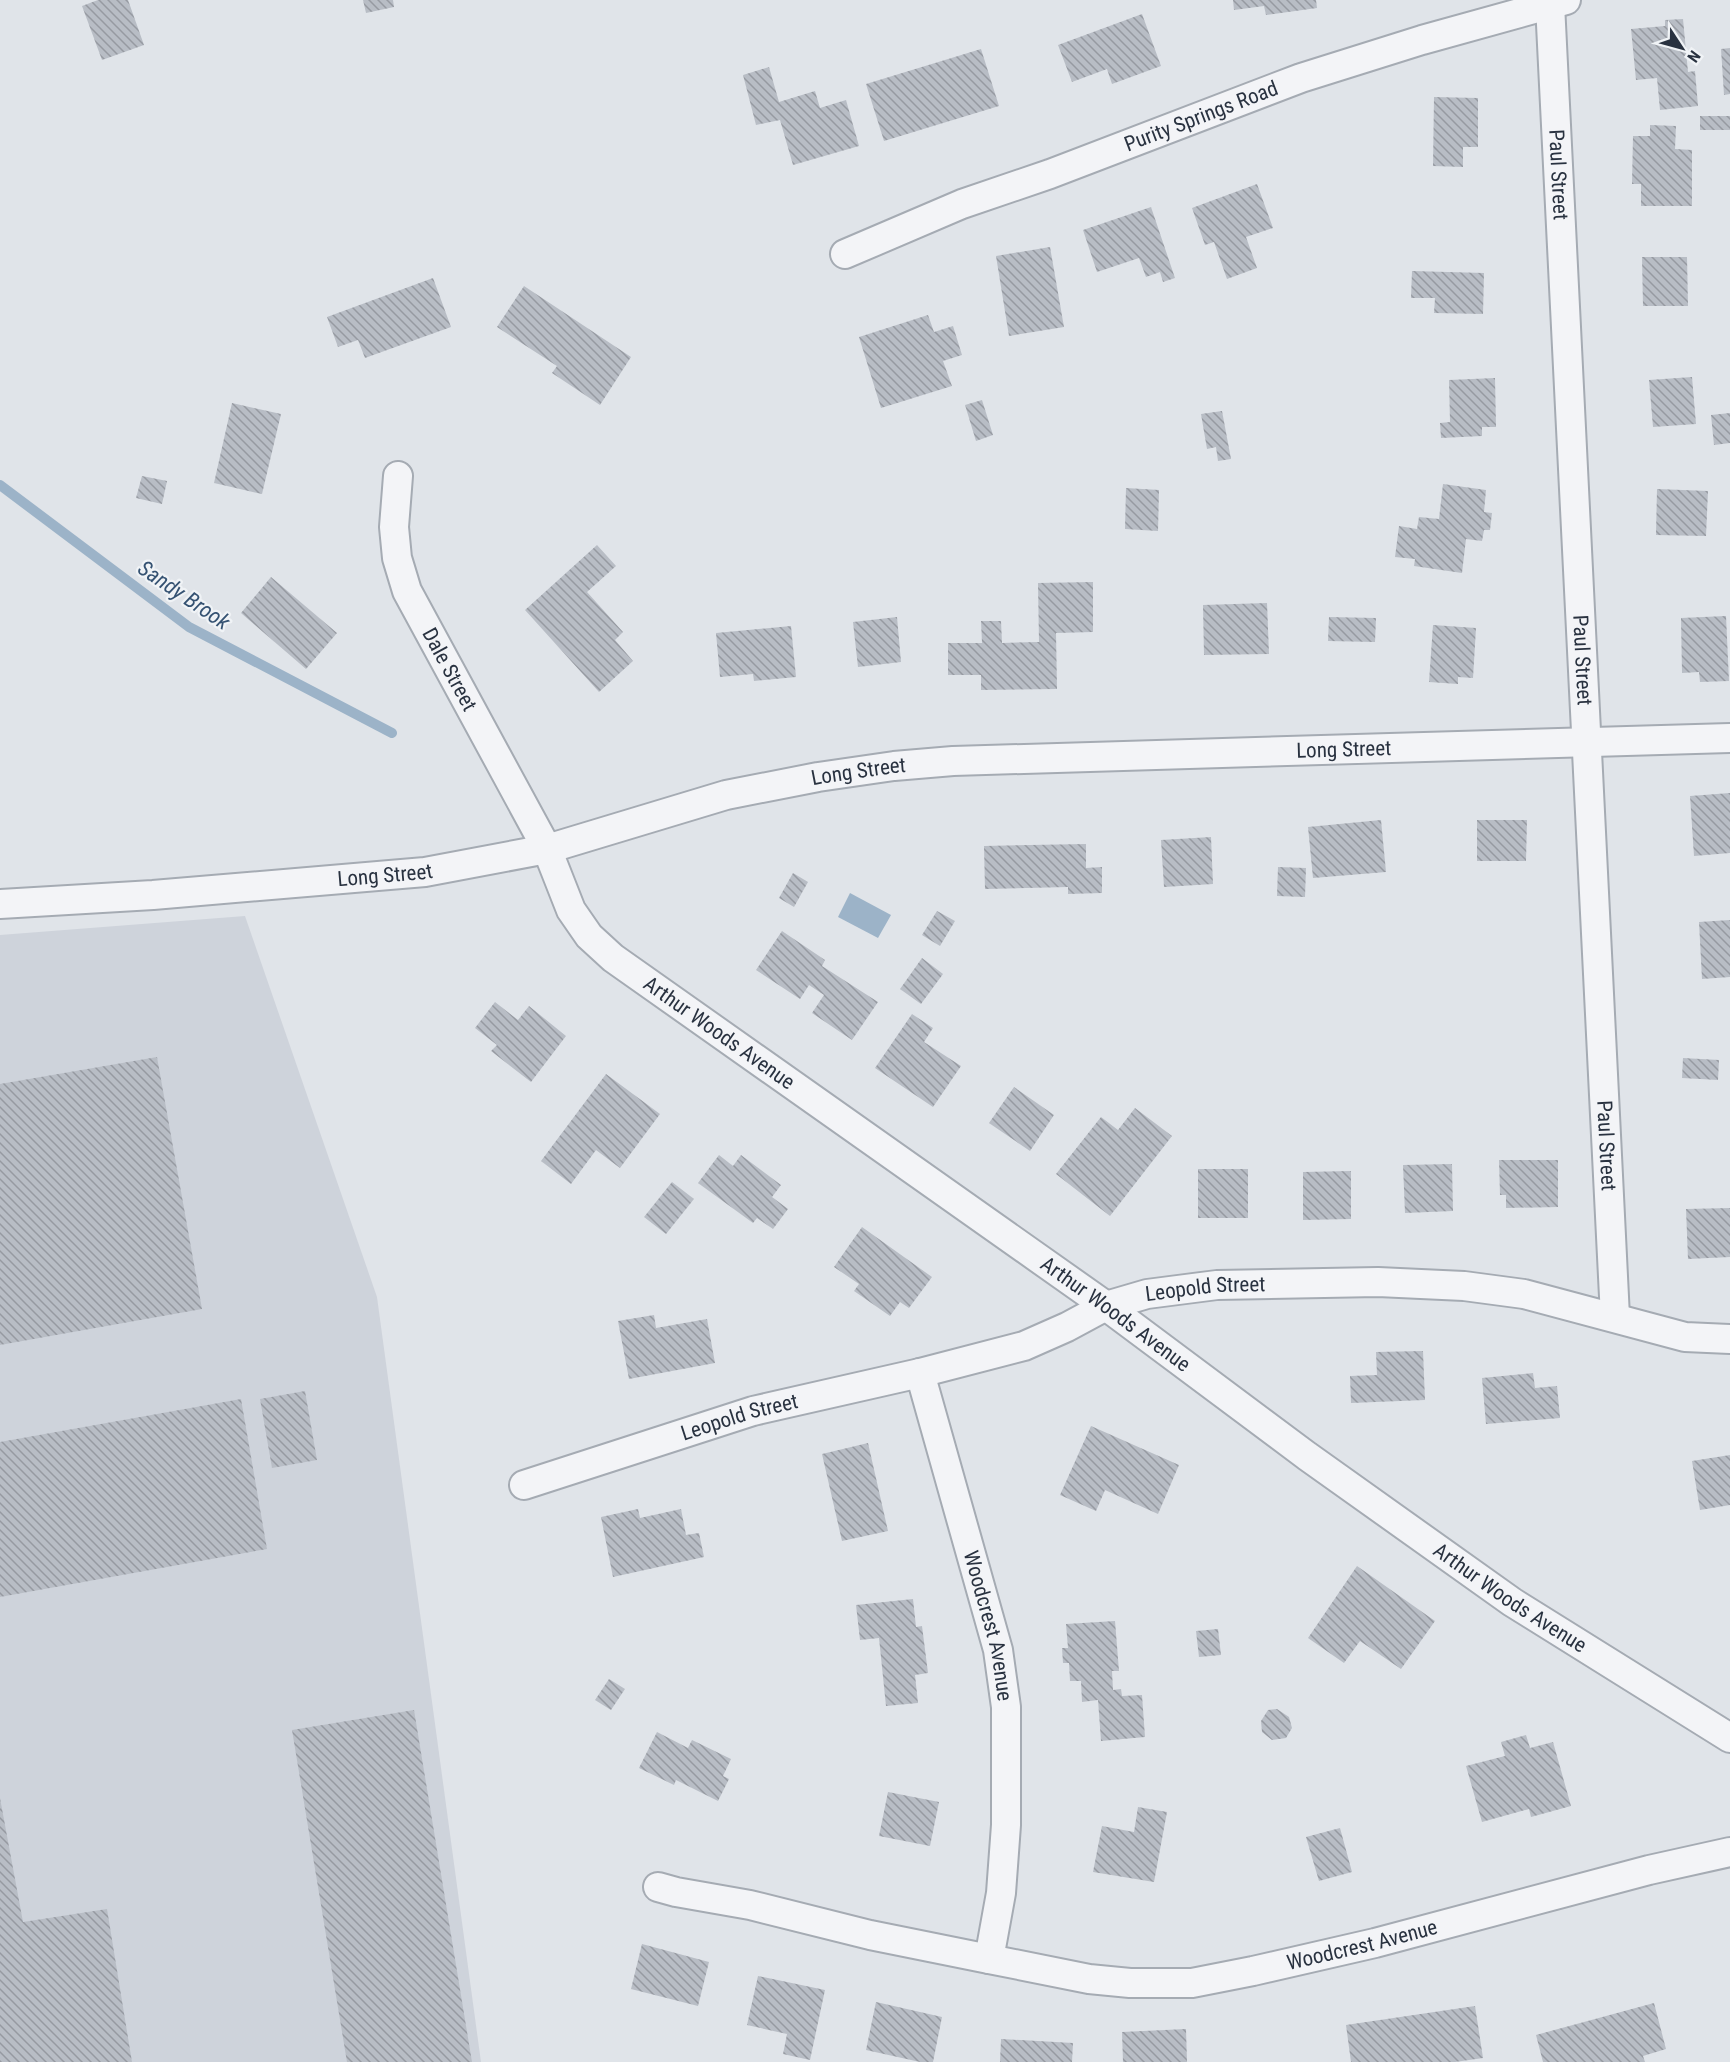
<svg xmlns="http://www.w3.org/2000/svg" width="1730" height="2062" viewBox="0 0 1730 2062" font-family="'Roboto Condensed',sans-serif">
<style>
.built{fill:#ced3db}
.water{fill:#9cb3c8}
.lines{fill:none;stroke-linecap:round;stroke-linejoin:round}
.stream{stroke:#9cb3c8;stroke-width:10}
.building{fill:url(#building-back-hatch)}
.minor-casing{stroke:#a5abb3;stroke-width:32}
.minor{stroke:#f3f4f7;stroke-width:28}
.labels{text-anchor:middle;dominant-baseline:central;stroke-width:4.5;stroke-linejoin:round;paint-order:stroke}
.street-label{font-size:21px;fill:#293240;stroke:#f0f3f6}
.water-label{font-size:22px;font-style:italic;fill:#355272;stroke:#f0f3f6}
</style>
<defs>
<pattern id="building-back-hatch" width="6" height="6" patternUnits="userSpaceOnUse" patternTransform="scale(1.5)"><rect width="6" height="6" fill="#b8bdc5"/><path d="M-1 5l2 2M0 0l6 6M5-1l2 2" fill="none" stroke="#969aa1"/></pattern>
</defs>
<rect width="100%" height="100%" fill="#e0e4e9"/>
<path class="built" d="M245,916L377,1297L481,2062H0V935Z"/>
<path class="water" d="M850,893L891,915L878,938L838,917Z"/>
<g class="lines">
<path class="stream" d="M0,485L189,627L392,733"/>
</g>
<g class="building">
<path d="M98,0H128L144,45L102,60L82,6Z"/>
<path d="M363,0H393L394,7L366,13Z"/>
<path d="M1233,0H1316L1317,8L1266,15L1264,6L1234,10Z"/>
<path d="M1142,14L1161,66L1112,84L1107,69L1072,82L1058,45Z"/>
<path d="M1683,19L1688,72L1695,71L1698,106L1660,110L1657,78L1636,80L1631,29L1665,26V20Z"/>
<path d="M1730,48V94L1724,95L1721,49Z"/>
<path d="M981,49L999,106L884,141L866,84Z"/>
<path d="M769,67L779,102L815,91L820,108L846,100L859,146L793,165L780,120L756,125L743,75Z"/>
<path d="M1434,97L1478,98V147H1463V167L1433,166Z"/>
<rect x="1700" y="116" width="30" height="14"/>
<path d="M1650,125L1676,126L1675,149L1692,150V206H1641V184H1632L1633,136H1650Z"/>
<path d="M1257,184L1273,228L1246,237L1257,268L1227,279L1214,242L1205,245L1192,208Z"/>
<path d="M1151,207L1175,278L1163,282L1160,272L1146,277L1139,258L1097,272L1083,230Z"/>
<path d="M1050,247L1064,327L1009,336L996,256Z"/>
<path d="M1642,257H1687L1688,306H1643Z"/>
<path d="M1412,271L1484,273L1483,314L1434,313L1435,298H1411Z"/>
<path d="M433,278L451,327L365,358L358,340L338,347L327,317Z"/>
<path d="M524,286L631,357L600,405L552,373L557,366L497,327Z"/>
<path d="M928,315L934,332L953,326L962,355L943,361L952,386L881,408L859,337Z"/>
<path d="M1692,377L1696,424L1653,427L1649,380Z"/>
<path d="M1495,378L1496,427H1482V436L1441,438L1440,423L1450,422L1449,380Z"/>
<path d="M982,400L993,435L976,441L965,405Z"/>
<path d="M232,403L281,414L262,494L214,483Z"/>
<path d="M1222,411L1231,459L1218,461L1216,447L1207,449L1201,414Z"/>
<path d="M1730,413V443L1714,445L1711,415Z"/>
<path d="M142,476L167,481L162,504L136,498Z"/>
<path d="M1443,484L1486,490L1484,512L1492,513L1490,530H1484L1482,541L1466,539L1462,573L1414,566L1415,559L1395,557L1399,526L1417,529L1419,517L1439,519Z"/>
<path d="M1126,488L1159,490L1158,531L1125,529Z"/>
<path d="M1657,489L1708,491L1706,536L1656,535Z"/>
<path d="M597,545L616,566L587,592L623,632L615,640L633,661L599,692L525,610Z"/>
<path d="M271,577L337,633L306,669L241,613Z"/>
<path d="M1093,582V632L1056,633L1057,689L981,690V675H948V643H982L981,621H1001L1002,643L1039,642L1038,583Z"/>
<path d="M1267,603L1269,654L1204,655L1203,605Z"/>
<path d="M1726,616L1729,681L1700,682L1699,672L1682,673L1681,618Z"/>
<path d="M897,617L901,662L858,667L853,622Z"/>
<path d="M1329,617L1376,618L1375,642L1328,641Z"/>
<path d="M1433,625L1476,628L1473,678L1458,677V684L1429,682Z"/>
<path d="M791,626L796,677L754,681L753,674L720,677L716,633Z"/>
<path d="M1730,793V853L1694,856L1690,796Z"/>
<path d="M1381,820L1386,872L1313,878L1308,827Z"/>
<path d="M1477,820H1527L1526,861H1477Z"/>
<path d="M1211,837L1213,884L1164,887L1161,840Z"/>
<path d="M1086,844V868L1102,867V893L1068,894V887L985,889L984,846Z"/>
<path d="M1278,867L1306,868L1305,897L1277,896Z"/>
<path d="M793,873L808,882L794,907L779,898Z"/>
<path d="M937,911L955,921L940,946L922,935Z"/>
<path d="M1730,920V977L1702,979L1699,922Z"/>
<path d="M782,931L825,960L822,966L878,1002L852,1040L812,1013L824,995L809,985L800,999L756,970Z"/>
<path d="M922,958L943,974L921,1004L900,989Z"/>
<path d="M495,1002L518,1020L529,1006L566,1036L531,1082L491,1051L497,1045L475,1028Z"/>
<path d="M912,1014L933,1028L924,1042L961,1066L933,1107L875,1068Z"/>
<path d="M157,1057L202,1309L0,1345V1084Z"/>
<path d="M1683,1058L1719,1060L1718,1080L1682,1078Z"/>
<path d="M606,1074L660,1114L620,1168L596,1150L571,1184L541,1161Z"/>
<path d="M1014,1087L1054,1115L1030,1151L989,1123Z"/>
<path d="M1135,1108L1172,1136L1110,1216L1056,1174L1101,1117L1118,1130Z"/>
<path d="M719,1155L733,1166L741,1155L781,1185L772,1197L788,1209L773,1229L757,1218L753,1223L698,1183Z"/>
<path d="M1499,1160H1558V1207L1506,1208V1195H1500Z"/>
<path d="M1452,1164L1453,1211L1405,1213L1403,1165Z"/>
<rect x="1198" y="1169" width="50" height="49"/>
<path d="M1351,1171V1219L1303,1220V1172Z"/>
<path d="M672,1182L694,1199L666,1234L644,1217Z"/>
<path d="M1730,1208V1257L1688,1259L1686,1209Z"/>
<path d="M862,1227L932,1277L909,1308L900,1302L890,1316L854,1291L859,1284L834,1267Z"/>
<path d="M654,1315L656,1328L707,1319L715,1363L629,1379L618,1321Z"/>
<path d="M1423,1351L1425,1400L1351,1403L1350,1376L1377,1375L1376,1352Z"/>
<path d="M1533,1373L1535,1388L1557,1386L1560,1418L1486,1424L1482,1378Z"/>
<path d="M305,1391L317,1460L272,1468L260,1399Z"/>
<path d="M241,1399L267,1549L0,1597V1442Z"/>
<path d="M1091,1426L1179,1465L1158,1514L1105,1490L1096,1511L1060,1495Z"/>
<path d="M868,1443L888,1531L842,1541L822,1454Z"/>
<path d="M1730,1455V1505L1700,1510L1692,1461Z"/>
<path d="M638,1509L640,1518L681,1509L686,1535L699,1533L704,1557L613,1577L601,1517Z"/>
<path d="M1357,1566L1435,1621L1401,1669L1360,1641L1344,1663L1308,1638Z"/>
<path d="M913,1599L916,1627L922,1626L928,1673L915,1675L918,1703L886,1706L879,1638L860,1640L856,1605Z"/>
<path d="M1115,1621L1119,1671H1112L1113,1690L1121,1689L1122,1696L1142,1695L1145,1737L1101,1741L1098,1700L1082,1702L1081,1681H1070L1069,1663H1063L1062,1648H1068L1066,1624Z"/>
<path d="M1218,1629L1221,1655L1199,1657L1196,1631Z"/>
<path d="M609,1679L625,1689L611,1710L595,1700Z"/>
<path d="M1277,1709L1289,1717L1292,1728L1286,1738L1272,1740L1262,1732L1261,1721L1268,1710Z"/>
<path d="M414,1710L472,2062H347L292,1730Z"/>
<path d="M657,1732L688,1748L692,1740L731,1759L723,1776L729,1779L718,1801L676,1780L674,1785L639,1768Z"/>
<path d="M1526,1735L1530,1748L1553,1742L1571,1806L1531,1817L1529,1809L1482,1822L1466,1766L1505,1756L1501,1742Z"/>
<path d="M888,1792L939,1802L930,1846L879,1836Z"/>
<path d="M0,1798L23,1922L107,1909L132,2062H0Z"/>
<path d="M1138,1807L1167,1812L1154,1882L1093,1872L1102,1826L1134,1832Z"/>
<path d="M1340,1828L1352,1872L1319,1881L1306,1837Z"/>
<path d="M642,1944L709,1962L698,2006L631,1989Z"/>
<path d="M758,1976L825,1990L810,2060L783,2054L787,2034L747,2025Z"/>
<path d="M876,2002L942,2017L933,2062H920L866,2050Z"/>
<path d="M1654,2003L1666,2049L1643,2056L1645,2062H1543L1536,2035Z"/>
<path d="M1475,2006L1483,2058L1455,2062H1351L1346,2025Z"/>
<path d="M1186,2029L1187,2062H1123L1122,2032Z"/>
<path d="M1001,2039L1073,2043L1072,2062H1000Z"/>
</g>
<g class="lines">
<g class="minor-casing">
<g id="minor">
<path id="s1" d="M1550,4L1615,1317"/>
<path id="s2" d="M845,254L962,204L1050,174L1301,78L1422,40L1566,0"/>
<path id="s3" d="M398,476L394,527L397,558L407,591L547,849L571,910L589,936L613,958L1106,1306L1307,1456L1512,1602L1730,1738"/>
<path id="s4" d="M0,904L153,895L425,872L547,849L726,795L818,777L894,766L953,761L1730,738"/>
<path id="s5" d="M920,1373L998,1650L1006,1707V1825L1001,1893L989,1959L1089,1979L1130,1983H1192L1253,1971L1375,1943L1649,1870L1730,1852"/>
<path id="s6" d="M524,1485L753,1411L920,1373L1024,1346L1067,1327L1106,1306L1147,1294L1217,1285L1378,1282L1464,1286L1524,1294L1685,1337L1730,1339"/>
<path d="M658,1887L676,1892L750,1905L870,1935L989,1959"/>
</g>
</g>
<use href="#minor" class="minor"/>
</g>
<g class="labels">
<g class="street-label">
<text stroke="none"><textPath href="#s2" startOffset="382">Purity Springs Road</textPath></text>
<text stroke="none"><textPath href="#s1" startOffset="171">Paul Street</textPath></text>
<text stroke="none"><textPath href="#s1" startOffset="657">Paul Street</textPath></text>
<text stroke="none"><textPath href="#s3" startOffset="206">Dale Street</textPath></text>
<text stroke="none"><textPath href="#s4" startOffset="1358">Long Street</textPath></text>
<text stroke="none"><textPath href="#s4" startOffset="872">Long Street</textPath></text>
<text stroke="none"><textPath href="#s4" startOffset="386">Long Street</textPath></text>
<text stroke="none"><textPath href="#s3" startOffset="670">Arthur Woods Avenue</textPath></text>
<text stroke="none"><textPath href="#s1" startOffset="1143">Paul Street</textPath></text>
<text stroke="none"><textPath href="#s6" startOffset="712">Leopold Street</textPath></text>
<text stroke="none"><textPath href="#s3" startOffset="1156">Arthur Woods Avenue</textPath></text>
<text stroke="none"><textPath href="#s6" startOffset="226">Leopold Street</textPath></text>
<text stroke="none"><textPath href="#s3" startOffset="1642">Arthur Woods Avenue</textPath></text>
<text stroke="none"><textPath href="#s5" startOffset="262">Woodcrest Avenue</textPath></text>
<text stroke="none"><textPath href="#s5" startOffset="978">Woodcrest Avenue</textPath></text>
</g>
<g class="water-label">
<text transform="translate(184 595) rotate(34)">Sandy Brook</text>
</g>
</g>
<g transform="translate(1682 48) rotate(126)" stroke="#f0f3f6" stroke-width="4.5" paint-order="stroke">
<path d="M0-4.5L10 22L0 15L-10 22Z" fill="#293240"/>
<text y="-9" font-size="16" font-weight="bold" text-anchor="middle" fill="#293240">N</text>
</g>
</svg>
